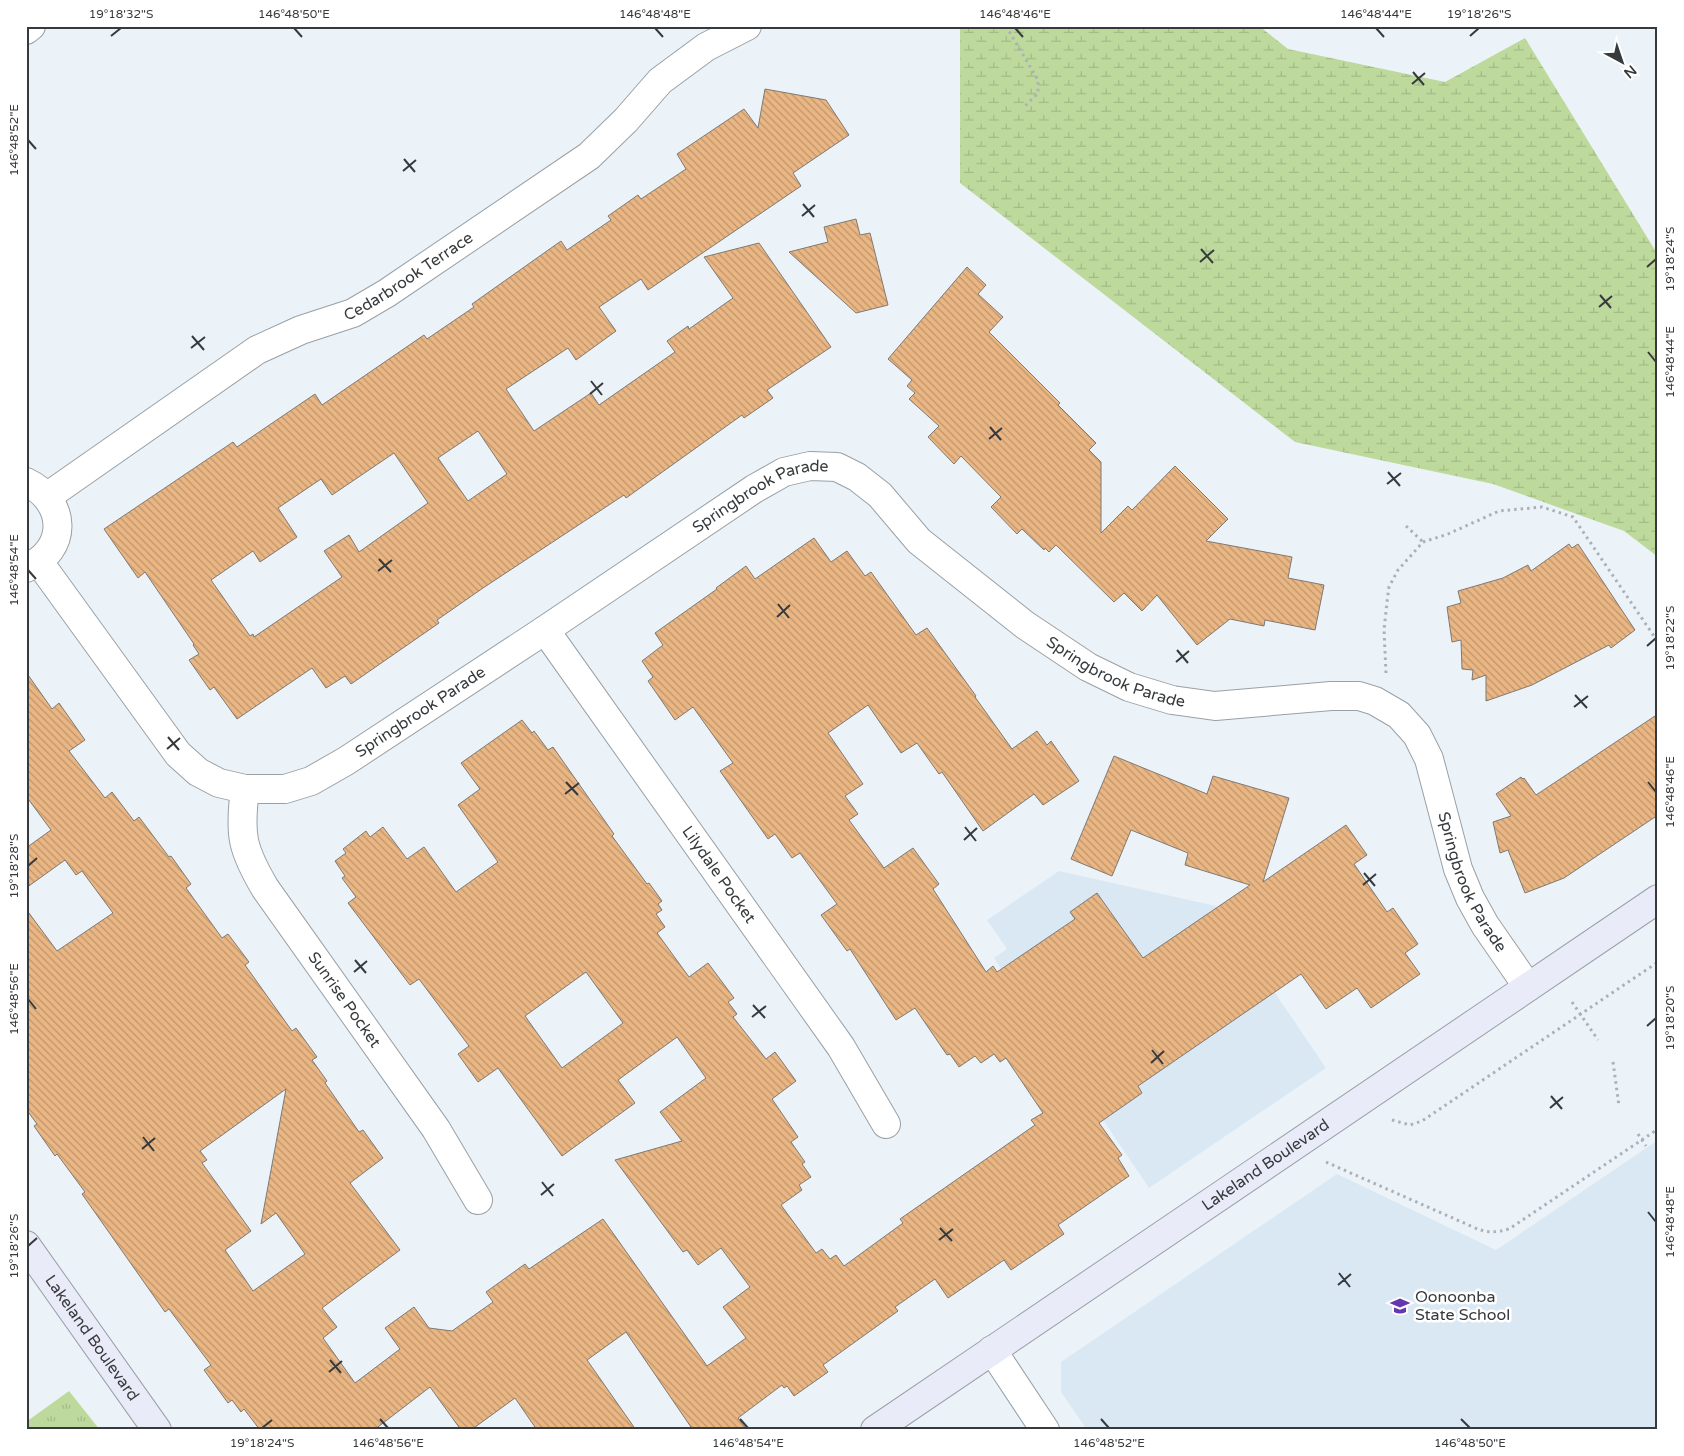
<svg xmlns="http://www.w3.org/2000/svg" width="1684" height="1456" viewBox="0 0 1684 1456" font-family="'Varela Round',sans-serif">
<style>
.built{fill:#dae8f3}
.grass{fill:url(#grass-tufts)}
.wetland{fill:url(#wetland-marsh)}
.building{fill:url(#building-back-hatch);stroke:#7f7973;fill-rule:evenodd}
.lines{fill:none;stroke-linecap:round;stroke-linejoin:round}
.street-casing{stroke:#99a0a6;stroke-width:30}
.secondary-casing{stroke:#99a0a6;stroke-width:30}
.path{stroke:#abb1b6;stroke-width:3;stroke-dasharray:2.5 4;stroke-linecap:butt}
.street{stroke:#fff;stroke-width:28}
.secondary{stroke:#eaebf9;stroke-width:28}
.ticks{fill:none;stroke:#373a3c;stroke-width:2}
.labels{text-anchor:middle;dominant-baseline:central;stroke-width:5;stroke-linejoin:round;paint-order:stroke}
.street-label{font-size:16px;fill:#373a3c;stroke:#fff}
.poi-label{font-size:16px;fill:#373a3c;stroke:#fff;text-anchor:start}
.neatline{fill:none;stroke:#373a3c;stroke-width:2}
.ticks-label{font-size:12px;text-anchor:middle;fill:#373a3c}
</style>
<defs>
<pattern id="grass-tufts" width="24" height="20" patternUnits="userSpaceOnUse" patternTransform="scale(1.25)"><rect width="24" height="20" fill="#bdd99c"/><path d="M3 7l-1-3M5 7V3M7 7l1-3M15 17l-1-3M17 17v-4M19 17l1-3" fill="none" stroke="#a3bb87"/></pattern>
<pattern id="wetland-marsh" width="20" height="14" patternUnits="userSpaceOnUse" patternTransform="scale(1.25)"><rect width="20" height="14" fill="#bdd99c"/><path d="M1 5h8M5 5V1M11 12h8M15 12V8" fill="none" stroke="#a3bb87"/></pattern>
<pattern id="building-back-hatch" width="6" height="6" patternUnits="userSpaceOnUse" patternTransform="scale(1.25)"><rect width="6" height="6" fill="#eab683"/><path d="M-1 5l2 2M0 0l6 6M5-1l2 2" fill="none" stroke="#be956c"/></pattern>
</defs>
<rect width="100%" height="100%" fill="#ebf3f9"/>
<g class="built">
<path d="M1059,871L1216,906L1326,1068L1149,1188L994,958L1007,949L987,920Z"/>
<path d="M1658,1140V1430H1087L1061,1392V1362L1337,1174L1496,1250Z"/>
</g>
<path class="grass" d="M69,1391L100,1430H26V1422Z"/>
<path class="wetland" d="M960,26H1259L1288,49L1445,82L1525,38L1658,255V557L1624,531L1493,484L1295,442L960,183Z"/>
<g class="building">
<path d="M765,89L826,100L849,135L793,173L801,186L648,290L641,279L599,307L616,331L576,360L568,348L506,389L534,431L591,393L599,405L675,352L667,341L688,326L689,329L733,298L704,257L759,243L831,347L767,390L773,398L744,418L742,415L626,498L624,495L483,588L437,620L439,623L351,684L345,676L326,688L312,668L237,719L214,687L210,690L189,660L199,654L193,645L194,644L145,572L138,578L104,529L233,442L237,447L315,394L322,405L424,335L427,339L474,307L472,304L561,241L567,250L611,220L608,216L638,195L641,199L686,169L677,154L744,109L758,128ZM478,431L507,474L468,501L438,458ZM394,453L428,503L359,552L349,535L324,551L342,577L254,637L253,634L250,636L211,580L253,551L260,562L297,537L278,508L321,479L332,495Z"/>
<path d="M856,219L860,235L870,233L888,305L856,313L789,252L828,242L824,227Z"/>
<path d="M967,267L986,285L978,294L1003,317L989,332L1060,403L1058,405L1096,443L1089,450L1101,462V533L1128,506L1132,510L1175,466L1228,519L1206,541L1292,557L1288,578L1324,585L1315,630L1265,620L1264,626L1230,619L1197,645L1157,595L1142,611L1124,593L1114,602L1056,545L1049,552L1045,548L1044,550L1022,529L1017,534L991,507L1001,497L961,456L954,464L928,437L939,426L909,399L915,393L907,386L912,380L888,359Z"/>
<path d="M814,538L831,562L847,551L865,576L871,572L916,635L927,628L976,696L975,697L1012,749L1037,731L1047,745L1051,741L1079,781L1043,805L1034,794L983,831L942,772L939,774L917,743L901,753L868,705L828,733L863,784L845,796L858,814L849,820L884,868L913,848L939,884L933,889L986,972L993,966L997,972L1075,919L1070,912L1097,893L1143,958L1250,885L1185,865L1188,853L1131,830L1112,876L1071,859L1114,756L1207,794L1213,776L1289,798L1263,882L1346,825L1367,855L1354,864L1387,912L1393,908L1418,944L1405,953L1420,974L1371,1008L1357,988L1326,1009L1301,974L1138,1086L1142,1093L1099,1123L1122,1155L1118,1158L1129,1176L1058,1225L1064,1234L1011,1270L1004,1260L948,1298L935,1279L895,1307L898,1311L823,1365L828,1372L794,1396L787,1386L784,1388L782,1385L738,1418L747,1430H693L626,1332L587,1360L636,1430H537L515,1398L471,1430H461L430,1387L374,1430H260L244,1409L241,1412L232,1400L228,1403L204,1370L211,1365L169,1309L165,1312L82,1194L85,1192L57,1154L55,1156L34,1126L37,1124L26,1109V909L57,951L113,913L82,871L76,875L65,860L26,888V848L51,830L26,796V672L52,709L59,703L85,740L69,751L105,798L112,792L134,821L139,817L169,857L171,856L191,884L186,888L222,938L228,934L249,962L245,965L292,1031L296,1028L317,1057L312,1060L327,1081L325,1083L359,1132L363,1130L383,1158L350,1183L400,1250L322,1308L337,1327L323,1338L355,1383L400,1349L385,1328L414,1307L429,1328L452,1331L493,1302L486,1292L525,1264L529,1269L603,1219L707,1366L746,1338L723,1307L750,1287L721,1248L698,1265L687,1250L683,1252L615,1160L682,1141L660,1112L706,1078L677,1037L618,1080L635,1103L562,1156L498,1068L478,1082L458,1054L469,1046L419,979L410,985L348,903L356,897L342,878L345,876L335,861L346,853L343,849L366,831L370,837L383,827L407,859L424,847L456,892L498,862L458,805L480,789L461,763L522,720L532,733L534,731L548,750L553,747L614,834L612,836L647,884L649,883L662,901L658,904L662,910L656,914L665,927L657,933L689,977L708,963L734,998L728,1002L737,1014L733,1017L766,1059L775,1052L796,1081L772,1099L798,1137L791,1142L805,1162L802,1164L811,1177L799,1185L802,1190L781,1205L816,1253L822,1249L830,1259L836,1255L844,1266L903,1223L900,1219L1035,1125L1031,1120L1043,1113L1006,1058L1000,1062L994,1054L981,1063L975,1056L959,1067L950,1054L947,1055L915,1008L896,1020L850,949L847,951L821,915L837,904L800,853L792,858L775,834L768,839L720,771L733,763L693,707L675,720L648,681L653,677L642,661L663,645L655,633L717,589L716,588L746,566L755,579ZM586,972L623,1023L562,1068L525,1016ZM286,1089L261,1224L276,1213L305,1254L253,1291L225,1250L251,1231L202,1163L207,1160L200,1151Z"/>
<path d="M1569,544L1572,548L1578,544L1635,630L1611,648L1609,645L1532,685L1486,701V675L1472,680L1473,670L1462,669L1461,640L1452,642L1447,607L1461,603L1458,591L1503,578L1528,565L1531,571Z"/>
<path d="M1658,714V815L1564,878L1525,893L1508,850L1500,853L1493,822L1511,816L1496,794L1521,777L1523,779L1524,778L1536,795Z"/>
</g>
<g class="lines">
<g class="street-casing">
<g id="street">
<path d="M26,30L31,26"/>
<path d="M26,482C67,501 69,550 26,568"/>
<path id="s1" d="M48,496L257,350L301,330L353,313L387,293L589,156L626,120L660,81L706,47L747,26"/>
<path id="s2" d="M39,562L178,754L198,772L219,783L245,789H285L311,781L346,761L545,630L754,489L784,472L810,466L837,467L857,477L880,495L919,541L1025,625L1088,667L1129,687L1172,700L1215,706L1331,696H1359L1375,701L1399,715L1417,735L1429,759L1458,869L1470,898L1485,925L1528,987"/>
<path id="s3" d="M545,630L841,1047L886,1124"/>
<path id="s4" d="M245,789C239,835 242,849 265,888L436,1129L478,1200"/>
<path d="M992,1350L1045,1430"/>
</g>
</g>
<g class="secondary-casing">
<g id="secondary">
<path id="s5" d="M26,1245L157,1430"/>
<path id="s6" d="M875,1430L1658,899"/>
</g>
</g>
<g class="path">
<path d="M1006,26L1038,80V93L1025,106"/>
<path d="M1406,526L1423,542"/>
<path d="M1386,673L1384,630L1387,602L1389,587L1398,570L1423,542L1448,534L1499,511L1542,507L1573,517L1658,642"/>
<path d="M1572,1002L1598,1040"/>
<path d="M1613,1062L1619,1106"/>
<path d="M1392,1120L1410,1125L1422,1121L1658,962"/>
<path d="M1638,1134L1646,1146"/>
<path d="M1326,1162L1473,1227C1486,1233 1495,1233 1509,1229L1658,1129"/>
</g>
<use href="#street" class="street"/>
<use href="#secondary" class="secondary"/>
</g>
<path class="ticks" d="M294,28L302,37M655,28L663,37M1015,28L1023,37M1376,28L1384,37M111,36L121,28M1470,36L1479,28M1413,72L1424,85M1412,84L1425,73M28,140L36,149M404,159L415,172M403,171L416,160M803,204L814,217M802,216L815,205M1201,249L1213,263M1200,262L1214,250M1647,267L1656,259M1600,295L1611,308M1599,307L1612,296M192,336L204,350M191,348L205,337M1648,352L1656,362M591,381L602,395M590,394L603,383M990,427L1001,440M989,439L1002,428M1388,472L1400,486M1387,484L1401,473M379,559L391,572M28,570L36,579M378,571L392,560M778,604L789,618M777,617L790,605M1647,646L1656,638M1177,650L1188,663M1176,662L1189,651M1575,695L1587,708M1574,707L1588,696M168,737L179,750M167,749L180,738M566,782L578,795M1648,782L1656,792M565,794L579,783M965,827L976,841M964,840L977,828M28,866L37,858M1364,873L1375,886M1363,885L1376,874M355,960L366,973M354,972L367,961M28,999L36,1009M753,1005L765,1018M752,1017L766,1006M1647,1026L1656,1018M1152,1050L1163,1064M1151,1063L1164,1051M1551,1096L1562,1109M1550,1108L1563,1097M143,1137L154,1151M142,1149L155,1138M542,1182L553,1196M541,1195L554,1184M1648,1212L1656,1222M940,1228L952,1241M939,1240L953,1229M28,1246L37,1238M1339,1273L1350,1287M1338,1285L1351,1274M330,1360L341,1373M329,1372L342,1361M380,1419L388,1428M740,1419L748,1428M1101,1419L1109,1428M1461,1419L1470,1428M262,1428L272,1420"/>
<defs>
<g id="school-bare" transform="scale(1.5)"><path d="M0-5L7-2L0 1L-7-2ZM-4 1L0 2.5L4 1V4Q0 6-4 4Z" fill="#6536ad" stroke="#fff" stroke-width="2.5" paint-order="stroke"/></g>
</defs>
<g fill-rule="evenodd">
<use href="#school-bare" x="1400" y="1306"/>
</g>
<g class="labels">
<g class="street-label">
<text stroke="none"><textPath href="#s1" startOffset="424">Cedarbrook Terrace</textPath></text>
<text stroke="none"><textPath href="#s2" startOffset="916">Springbrook Parade</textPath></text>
<text stroke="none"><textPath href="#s2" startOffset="1351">Springbrook Parade</textPath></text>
<text stroke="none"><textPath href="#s2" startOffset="511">Springbrook Parade</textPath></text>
<text stroke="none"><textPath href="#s3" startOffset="300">Lilydale Pocket</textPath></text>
<text stroke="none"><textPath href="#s2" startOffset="1831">Springbrook Parade</textPath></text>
<text stroke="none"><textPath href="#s4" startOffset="241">Sunrise Pocket</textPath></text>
<text stroke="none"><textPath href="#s6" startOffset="472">Lakeland Boulevard</textPath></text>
<text stroke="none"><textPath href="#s5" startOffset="114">Lakeland Boulevard</textPath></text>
</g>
<g class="poi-label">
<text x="1415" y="1297">Oonoonba<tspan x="1415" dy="18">State School</tspan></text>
</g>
</g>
<rect width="1684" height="1456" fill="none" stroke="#ffffff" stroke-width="55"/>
<g transform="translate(1622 62) rotate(140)" stroke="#ffffff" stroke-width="4" paint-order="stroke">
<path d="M0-4L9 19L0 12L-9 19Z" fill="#373a3c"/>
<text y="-8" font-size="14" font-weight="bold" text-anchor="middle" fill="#373a3c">N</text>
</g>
<rect x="28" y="28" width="1628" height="1400" class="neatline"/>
<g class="ticks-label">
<text x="121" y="18">19°18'32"S</text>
<text x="294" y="18">146°48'50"E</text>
<text x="655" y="18">146°48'48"E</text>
<text x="1015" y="18">146°48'46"E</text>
<text x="1376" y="18">146°48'44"E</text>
<text x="1479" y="18">19°18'26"S</text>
<text transform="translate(14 140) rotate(-90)" y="4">146°48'52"E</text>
<text transform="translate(1670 259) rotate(-90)" y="4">19°18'24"S</text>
<text transform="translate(1670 362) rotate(-90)" y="4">146°48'44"E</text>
<text transform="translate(14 570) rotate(-90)" y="4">146°48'54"E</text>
<text transform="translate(1670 638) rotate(-90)" y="4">19°18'22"S</text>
<text transform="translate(1670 792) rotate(-90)" y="4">146°48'46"E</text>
<text transform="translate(14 866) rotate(-90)" y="4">19°18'28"S</text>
<text transform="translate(14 999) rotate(-90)" y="4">146°48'56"E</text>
<text transform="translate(1670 1018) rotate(-90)" y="4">19°18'20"S</text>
<text transform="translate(1670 1222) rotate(-90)" y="4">146°48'48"E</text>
<text transform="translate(14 1246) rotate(-90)" y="4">19°18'26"S</text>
<text x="262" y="1447">19°18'24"S</text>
<text x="388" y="1447">146°48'56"E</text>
<text x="748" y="1447">146°48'54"E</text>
<text x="1109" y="1447">146°48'52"E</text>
<text x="1470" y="1447">146°48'50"E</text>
</g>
</svg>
